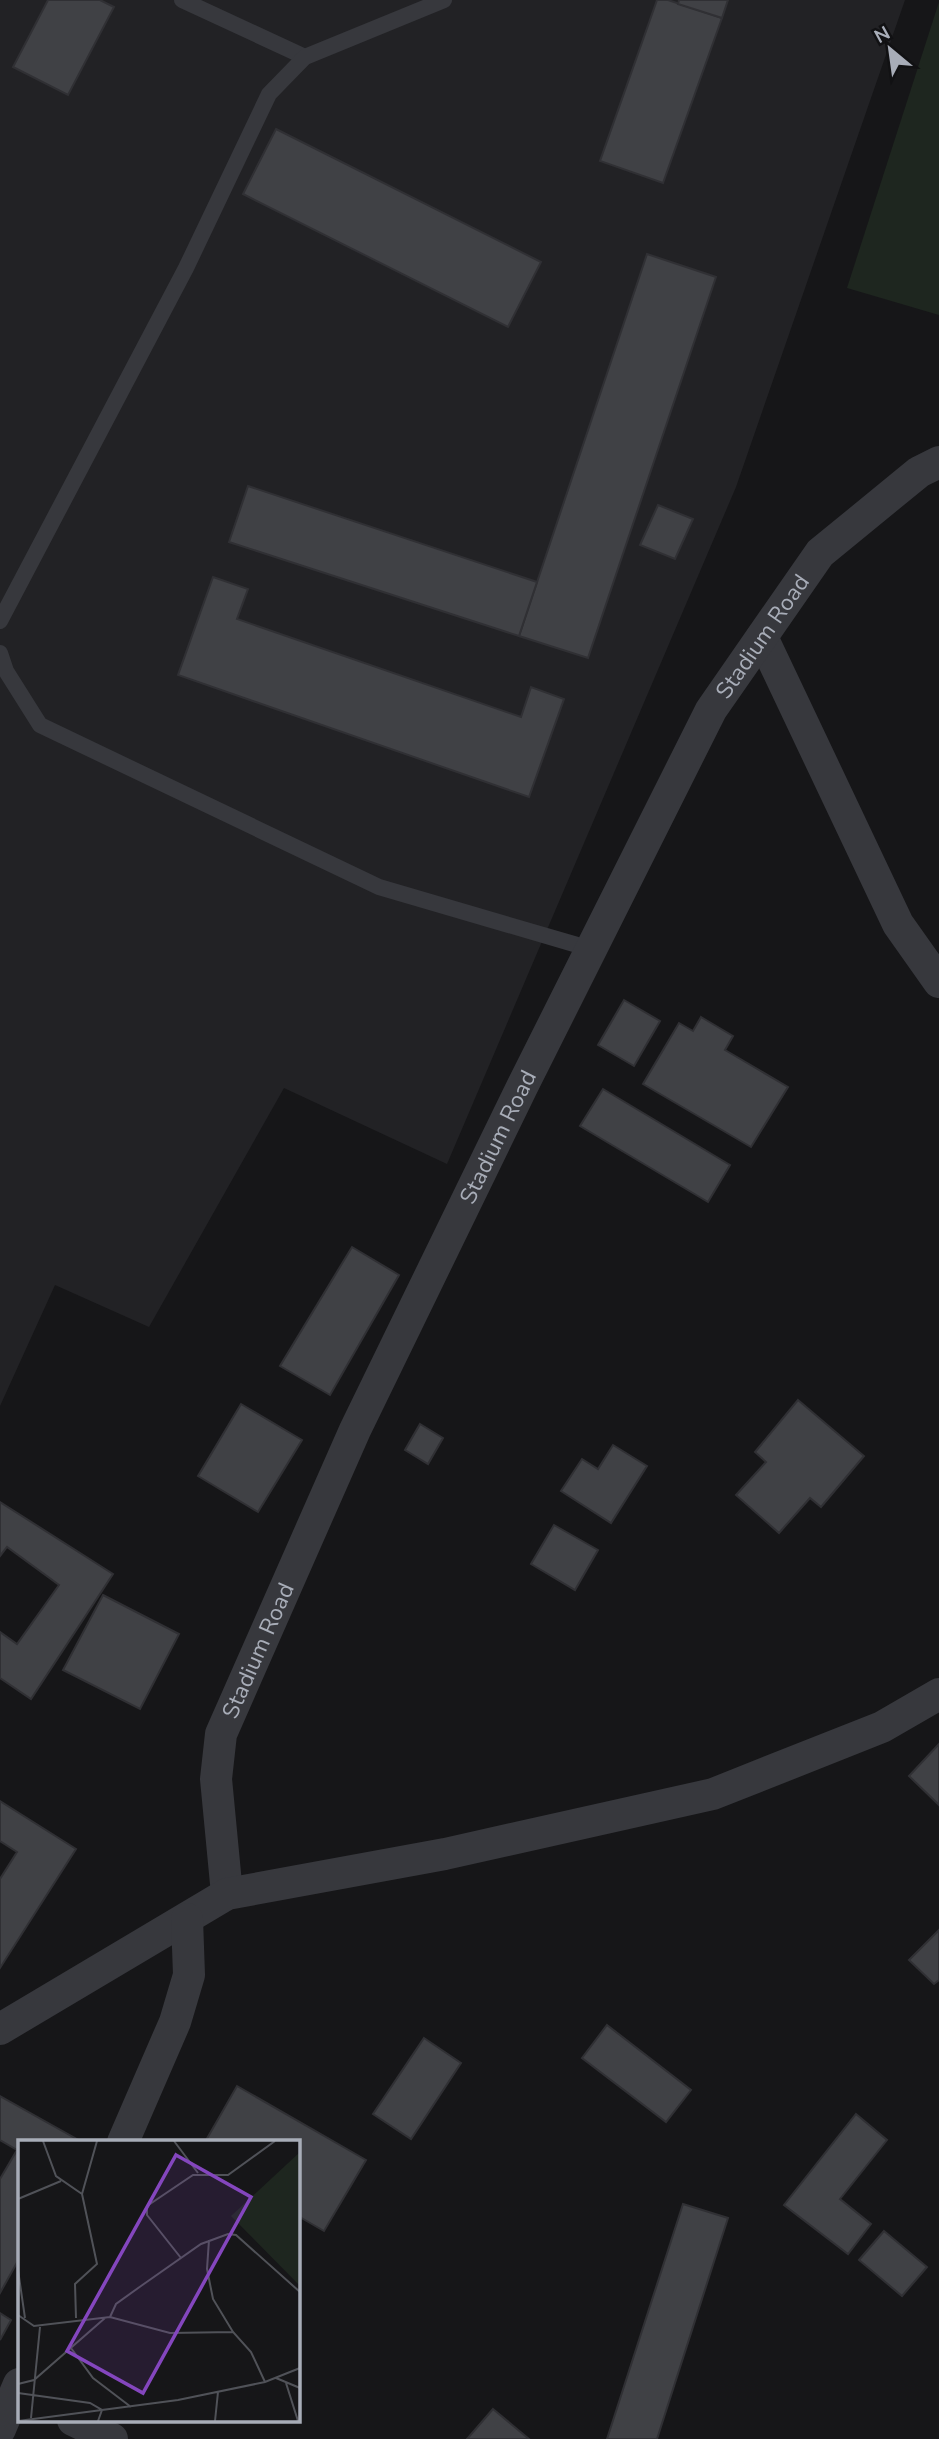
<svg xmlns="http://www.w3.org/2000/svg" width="939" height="2439" viewBox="0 0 939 2439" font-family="'Nunito Sans',sans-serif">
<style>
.built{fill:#222225}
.green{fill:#1e261f}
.building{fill:#404145;stroke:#303034;stroke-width:2}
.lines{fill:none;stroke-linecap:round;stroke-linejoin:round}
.service{stroke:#37383d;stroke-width:16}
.minor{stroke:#37383d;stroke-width:32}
.labels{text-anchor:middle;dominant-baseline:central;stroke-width:7;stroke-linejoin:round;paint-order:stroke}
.street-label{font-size:23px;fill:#a8adb8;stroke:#111113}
.inset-road{fill:none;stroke:#505258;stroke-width:2}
.view{fill:#8446be;fill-opacity:0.15;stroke:#8446be;stroke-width:3.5}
.inset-edge{fill:none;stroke:#a8adb8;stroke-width:3.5}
</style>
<rect width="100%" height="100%" fill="#161618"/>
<path class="built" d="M0,0H905L736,487L447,1164L284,1088L149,1327L55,1285L0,1406Z"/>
<path class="green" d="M939,2V315L847,288Z"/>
<g class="building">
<path d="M48,0H100L114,7L68,95L13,67Z"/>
<path d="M657,0H668L722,18L663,183L600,161Z"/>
<path d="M679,0H728L722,18L678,4Z"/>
<path d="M276,129L541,262L508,327L243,194Z"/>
<path d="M647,254L716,277L588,658L519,636Z"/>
<path d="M248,486L537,582L519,636L229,542Z"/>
<path d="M658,505L693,519L675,559L640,545Z"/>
<path d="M213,577L248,589L237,619L521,717L531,687L564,699L529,797L178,675Z"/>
<path d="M624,1000L660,1021L634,1066L598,1045Z"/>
<path d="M701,1017L733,1036L725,1050L788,1087L751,1147L643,1084L679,1023L693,1031Z"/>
<path d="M603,1089L730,1165L708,1202L580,1126Z"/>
<path d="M352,1247L399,1275L330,1395L280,1366Z"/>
<path d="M798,1400L864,1456L821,1507L810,1498L779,1533L736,1495L766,1462L755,1452Z"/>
<path d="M241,1404L302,1440L258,1512L198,1476Z"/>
<path d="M420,1424L443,1438L428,1464L405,1450Z"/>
<path d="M613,1445L647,1466L611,1523L561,1491L582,1459L598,1469Z"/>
<path d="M0,1502L113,1574L31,1699L0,1678V1632L17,1644L59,1585L7,1547L0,1556Z"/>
<path d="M554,1525L598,1550L575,1590L531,1564Z"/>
<path d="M103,1595L179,1634L140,1709L63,1670Z"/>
<path d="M939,1744V1805L909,1776Z"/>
<path d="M0,1801L76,1849L0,1968V1879L17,1852L0,1841Z"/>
<path d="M939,1930V1980L934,1984L909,1960Z"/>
<path d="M607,2025L691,2090L666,2122L582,2058Z"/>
<path d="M424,2038L461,2063L411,2139L373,2114Z"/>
<path d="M237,2086L366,2160L324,2231L298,2216V2142H205Z"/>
<path d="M0,2096L82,2142H19V2259L0,2293V2179L17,2150L0,2140Z"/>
<path d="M856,2114L887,2140L840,2199L871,2224L848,2254L784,2205Z"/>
<path d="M683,2204L728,2218L657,2439H607Z"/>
<path d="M884,2231L927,2267L902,2296L859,2260Z"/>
<path d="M0,2313L11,2320L0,2340Z"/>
<path d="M493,2409L529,2439H467Z"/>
</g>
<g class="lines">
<g class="service">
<path d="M182,0L305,57"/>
<path d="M0,621L186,268L269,94L305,57L444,0"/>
<path d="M0,653L6,671L40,725L379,887L591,949"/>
</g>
<g class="minor">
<path d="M762,637L898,924L939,982"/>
<path id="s1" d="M227,1894L216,1779L221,1734L355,1430L522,1087L711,710L820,553L919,472L939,462"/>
<path d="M0,2029L227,1894L445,1854L713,1794L882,1727L939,1694"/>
<path d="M123,2142L175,2022L189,1975L187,1919"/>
<path d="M73,2420L112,2439"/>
<path d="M0,2429L19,2384"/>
</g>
</g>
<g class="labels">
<g class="street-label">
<text stroke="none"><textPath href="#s1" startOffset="1386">Stadium Road</textPath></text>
<text stroke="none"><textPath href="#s1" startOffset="819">Stadium Road</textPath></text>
<text stroke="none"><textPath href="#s1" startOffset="252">Stadium Road</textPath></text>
</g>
</g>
<g transform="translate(18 2140)">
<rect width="282" height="282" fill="#161618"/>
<path d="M282,12V146L213,76Z" fill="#1e261f"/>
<path class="inset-road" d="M25,1L38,36L64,54M156,1L180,33M0,59L43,41M191,100L189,129L195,159L215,192L233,212L247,242M163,118L129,75V66L175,35H210L257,1M0,130L7,178M0,175L16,186L92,177L152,193L215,192M92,177L98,164L123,146L183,104L210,94L218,95L282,152M58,178L57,144L79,124L64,54L79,1M53,208L75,238L113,267M258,238L282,248M268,243L280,281M0,244L16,240L87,178M0,253L72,263L84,270L80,281M13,278L22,187M0,281L160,260L247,242L282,228M197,281L200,252"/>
<path class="view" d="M158,15L233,57L125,253L49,211Z"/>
<rect width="282" height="282" class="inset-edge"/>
</g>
<g transform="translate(890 49) rotate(331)" stroke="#111113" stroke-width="5" paint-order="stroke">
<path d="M0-5L12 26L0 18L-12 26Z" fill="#a8adb8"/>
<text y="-10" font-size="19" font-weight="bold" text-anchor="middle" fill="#a8adb8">N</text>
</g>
</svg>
